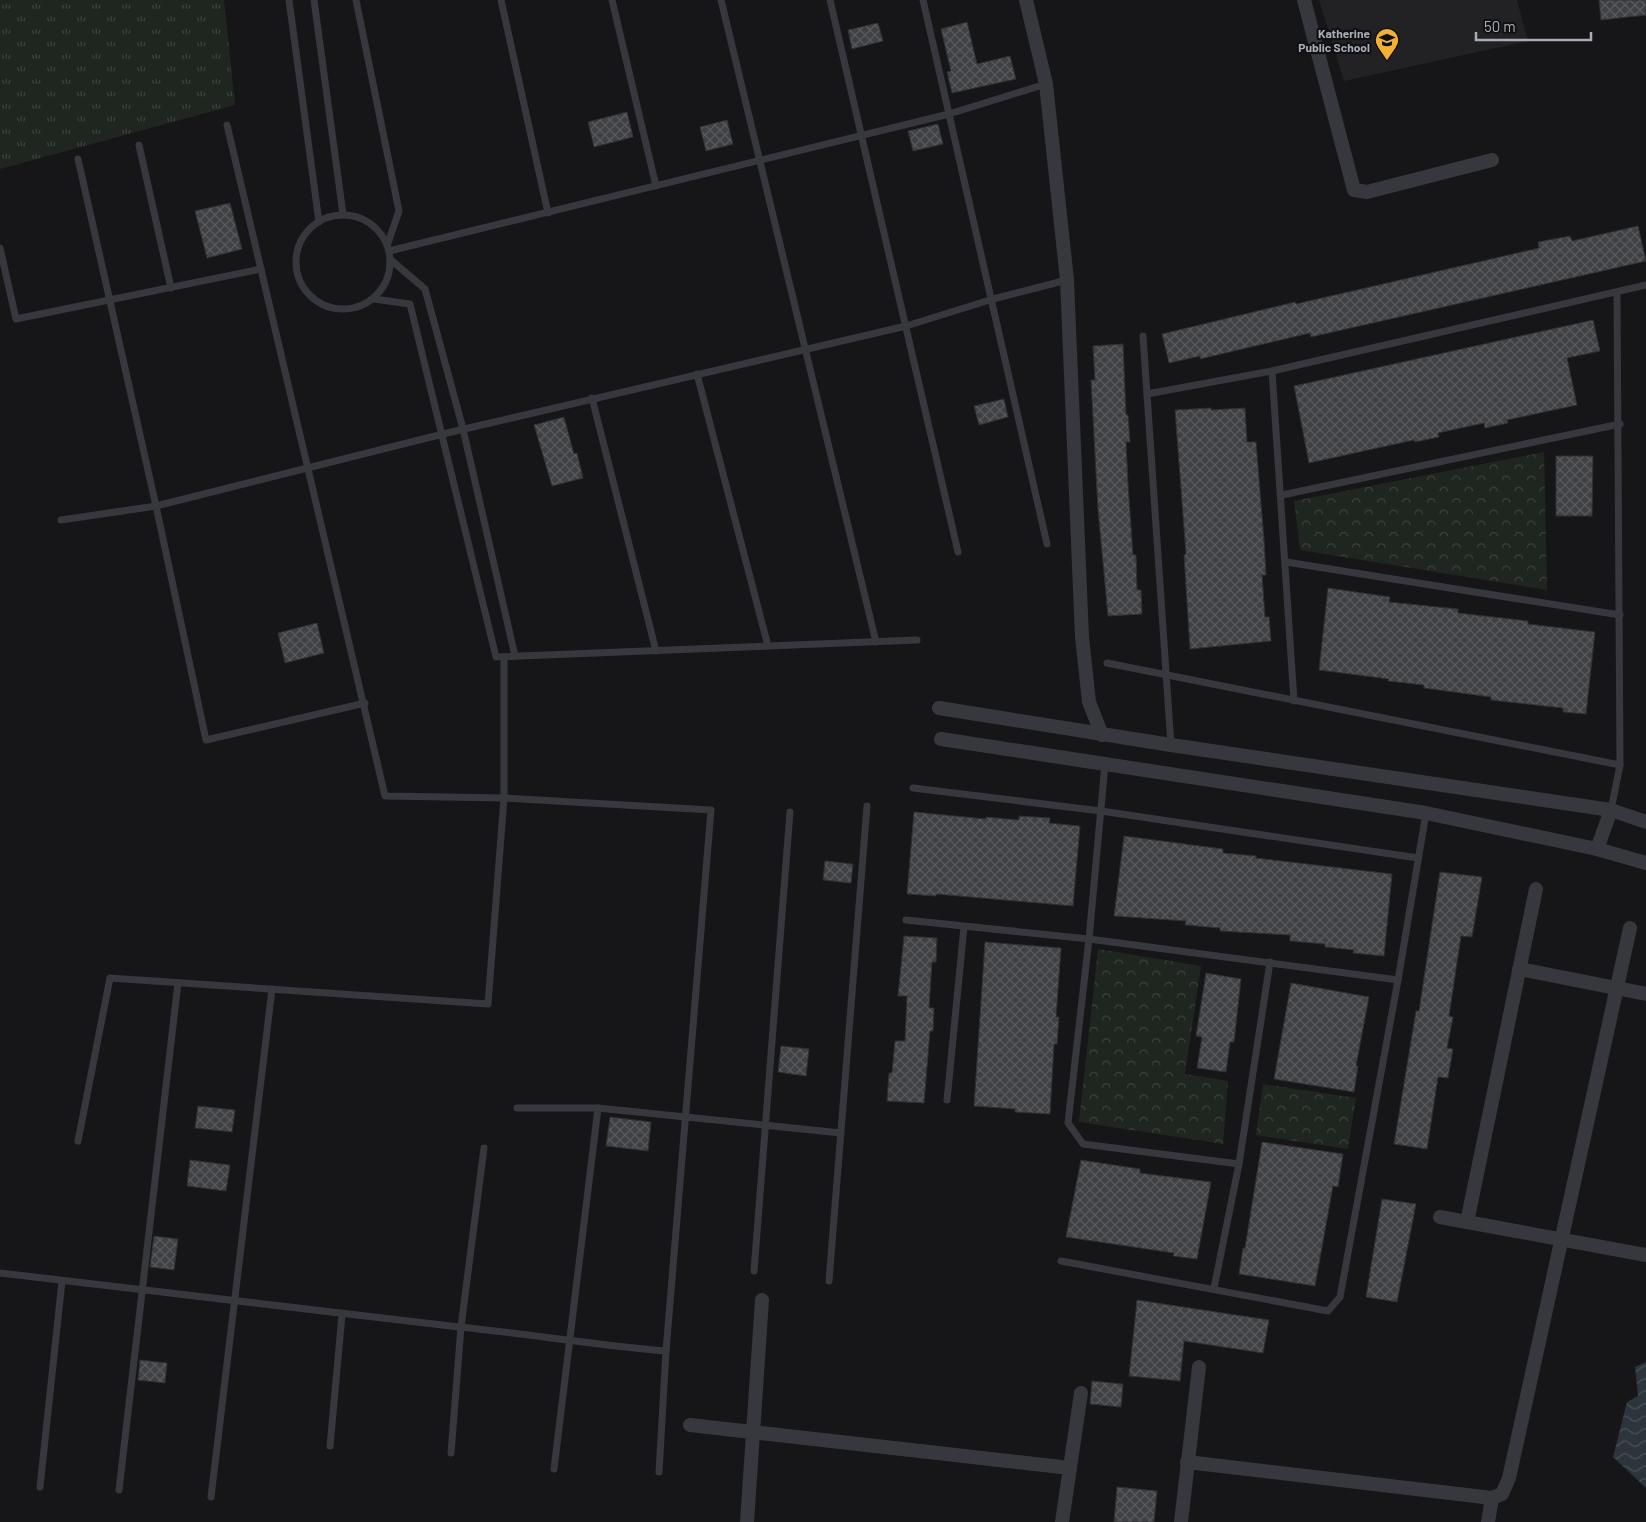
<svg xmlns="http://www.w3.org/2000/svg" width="1646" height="1522" viewBox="0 0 1646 1522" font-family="Barlow,sans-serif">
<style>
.built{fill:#222225}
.grass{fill:url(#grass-tufts)}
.forest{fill:url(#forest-crowns)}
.water{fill:url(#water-waves)}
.building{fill:url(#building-cross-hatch);stroke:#303034}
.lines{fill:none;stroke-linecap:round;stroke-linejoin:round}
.service{stroke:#37383d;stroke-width:7}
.minor{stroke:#37383d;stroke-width:14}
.labels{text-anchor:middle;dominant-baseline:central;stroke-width:4.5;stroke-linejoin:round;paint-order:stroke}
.poi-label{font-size:12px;font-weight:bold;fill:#a8adb8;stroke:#111113;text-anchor:end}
</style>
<defs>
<pattern id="grass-tufts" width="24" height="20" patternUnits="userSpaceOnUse" patternTransform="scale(1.25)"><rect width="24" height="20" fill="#1e261f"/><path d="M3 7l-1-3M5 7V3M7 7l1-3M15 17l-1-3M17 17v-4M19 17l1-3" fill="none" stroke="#3c433d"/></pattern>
<pattern id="forest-crowns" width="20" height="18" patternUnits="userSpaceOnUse" patternTransform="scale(1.25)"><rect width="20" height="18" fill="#1e261f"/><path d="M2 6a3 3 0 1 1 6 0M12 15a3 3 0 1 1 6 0" fill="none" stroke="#3c433d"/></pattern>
<pattern id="water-waves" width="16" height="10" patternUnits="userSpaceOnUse" patternTransform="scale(1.25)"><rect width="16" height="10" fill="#2c353c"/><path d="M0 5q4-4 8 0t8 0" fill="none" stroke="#485056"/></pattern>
<pattern id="building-cross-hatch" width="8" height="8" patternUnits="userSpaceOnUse" patternTransform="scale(1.25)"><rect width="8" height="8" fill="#404145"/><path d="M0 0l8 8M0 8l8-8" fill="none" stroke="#595a5e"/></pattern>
</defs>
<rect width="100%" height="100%" fill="#161618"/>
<path class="built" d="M1319,0H1517L1528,41L1344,81Z"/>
<path class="grass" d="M0,0H224L235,105L0,169Z"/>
<g class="forest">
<path d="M1544,452L1547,590L1300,550L1294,501Z"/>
<path d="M1098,949L1201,966L1185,1074L1228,1081L1223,1144L1079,1122Z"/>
<path d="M1263,1084L1356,1098L1348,1149L1256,1135Z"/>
</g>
<path class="water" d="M1646,1362V1488L1613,1457L1627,1402L1638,1396L1635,1367Z"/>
<g class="building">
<path d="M1599,0H1646V15L1601,20Z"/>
<path d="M967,22L977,64L1010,56L1016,79L952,93L947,72L951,71L941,29Z"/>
<path d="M878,23L883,41L852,49L848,30Z"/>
<path d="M627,112L633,137L594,147L588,122Z"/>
<path d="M727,120L733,144L706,151L700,127Z"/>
<path d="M938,124L943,144L913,151L908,131Z"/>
<path d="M230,203L242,249L207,258L195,211Z"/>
<path d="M1638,226L1646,261L1311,337L1310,333L1200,359V356L1169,363L1162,334L1295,302L1296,304L1539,248L1538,242L1570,236L1572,241Z"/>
<path d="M1593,320L1600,351L1567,358L1577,405L1507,420L1508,423L1485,428L1484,423L1438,433L1439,437L1415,442L1414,440L1309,463L1294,386Z"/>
<path d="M1123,344L1126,415H1128L1130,442H1126L1128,484L1133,555H1136L1137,590H1141L1142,614L1108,616L1098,509L1091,380H1095L1093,346Z"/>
<path d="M1004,399L1008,417L979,425L974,406Z"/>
<path d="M1211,408V410L1245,408L1247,442H1256L1264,540L1266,575H1262L1265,617H1269L1271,641L1190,649L1184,555L1186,554L1175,410Z"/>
<path d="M564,417L574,454L577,453L583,478L552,486L534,425Z"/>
<path d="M1556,456H1593L1592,516H1556Z"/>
<path d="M1328,588L1390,597L1389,602L1458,609V613L1528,621V624L1595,632L1586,714L1563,712V708L1491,700V697L1424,688V685L1388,681L1389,679L1319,670Z"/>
<path d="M317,623L324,653L285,663L278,633Z"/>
<path d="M914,812L986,819V817L1019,820V816L1050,818L1049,823L1080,826L1073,906L936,894V896L907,894Z"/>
<path d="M1124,836L1223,849V853L1256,856V858L1392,874L1384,956L1353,953L1354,950L1325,947V944L1290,941V935L1220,931V928L1185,925L1186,921L1114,916Z"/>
<path d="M825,861L853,864L851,883L823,880Z"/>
<path d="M1440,872L1482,877L1472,937L1461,936L1449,1016L1453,1017L1447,1048L1453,1049L1448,1078L1438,1077L1427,1149L1394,1144L1416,1011H1419Z"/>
<path d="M904,936L937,938L936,962H932L929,1008H934L933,1031H930L924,1103L887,1101L889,1073H892L895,1041H905L907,996H898Z"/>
<path d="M985,942L1061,948L1056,1017H1059L1057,1044H1054L1050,1114L1015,1112V1109L974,1106Z"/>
<path d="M1206,973L1241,979L1234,1042H1230L1226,1072L1197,1068L1202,1037L1196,1036Z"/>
<path d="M1291,983L1369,997L1356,1066H1358L1354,1092L1274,1079Z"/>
<path d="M781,1046L809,1049L806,1076L778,1072Z"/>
<path d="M198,1106L235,1110L232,1132L195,1128Z"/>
<path d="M610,1117L651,1122L648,1151L606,1146Z"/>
<path d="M1262,1142L1343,1154L1338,1187L1333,1186L1315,1286L1239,1274L1243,1248H1245Z"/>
<path d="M190,1160L230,1165L226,1191L187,1186Z"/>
<path d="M1081,1160L1140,1169V1173L1211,1182L1197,1259L1173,1256L1174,1253L1066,1237Z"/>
<path d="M1382,1199L1416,1204L1397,1302L1366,1297Z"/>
<path d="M154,1236L178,1239L174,1270L150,1267Z"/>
<path d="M1137,1300L1269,1320L1263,1353L1184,1341L1180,1381L1129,1376Z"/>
<path d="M140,1360L167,1363L165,1383L138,1380Z"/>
<path d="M1092,1381L1123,1384L1121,1407L1090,1404Z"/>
<path d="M1117,1487L1157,1491L1154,1522H1114Z"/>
</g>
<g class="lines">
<g class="service">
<path d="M289,0L319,222"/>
<path d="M314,0L343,214"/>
<path d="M356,0L399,211L388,243"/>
<path d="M501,0L548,213"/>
<path d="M612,0L656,186"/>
<path d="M721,0L876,642"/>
<path d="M830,0L958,552"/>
<path d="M923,0L1047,544"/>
<path d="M227,125L385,796L504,798L711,810L666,1351L659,1472"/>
<path d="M139,145L171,288"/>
<path d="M78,159L156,506L206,740L365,703"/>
<circle cx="343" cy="262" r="47"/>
<path d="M0,248L16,319L261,269"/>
<path d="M389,251L949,114L1046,84"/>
<path d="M391,260L425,289L463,429L515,656"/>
<path d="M374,299L410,304L496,657L917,640"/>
<path d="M1143,336L1171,745"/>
<path d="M1272,371L1294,701"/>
<path d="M697,374L768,646"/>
<path d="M1147,394L1272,371L1646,285"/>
<path d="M592,398L656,651"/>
<path d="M1282,495L1620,424"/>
<path d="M61,520L156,506L443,434L906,326L993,299L1067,280"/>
<path d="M1286,562L1620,615"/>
<path d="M1107,663L1620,765"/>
<path d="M1105,764L1089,939L1068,1123L1083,1144L1239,1164"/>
<path d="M913,788L1101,811L1418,858"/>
<path d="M1611,810L1620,765L1617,292"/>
<path d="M906,920L1089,939L1398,980"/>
<path d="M947,1100L964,927"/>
<path d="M517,1108H598L841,1133"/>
<path d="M78,1141L110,978L488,1004L504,798V657"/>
<path d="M1061,1261L1328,1311L1340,1297L1398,980L1426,813"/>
<path d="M754,1271L790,812"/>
<path d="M0,1273C153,1292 306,1310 459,1327C528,1334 597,1345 666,1351"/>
<path d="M829,1281L867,806"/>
<path d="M1214,1288L1239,1164L1270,962"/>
<path d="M330,1446L342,1315"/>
<path d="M451,1453L461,1327L484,1148"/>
<path d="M554,1469L598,1108"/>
<path d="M40,1487L62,1281"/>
<path d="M119,1490L178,983"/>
<path d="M211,1497L272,989"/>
</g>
<g class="minor">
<path d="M1026,0L1046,84L1067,280L1082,637L1089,702L1102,735"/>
<path d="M1304,0L1354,190L1367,192L1492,160"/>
<path d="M939,708L1171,745L1611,810L1646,822"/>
<path d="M941,739L1426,813L1597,849L1646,863"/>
<path d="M1597,849L1611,810"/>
<path d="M1519,969L1646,994"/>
<path d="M1440,1217L1646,1255"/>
<path d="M1467,1222L1536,889"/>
<path d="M690,1425L1070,1468"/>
<path d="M1187,1462L1492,1498L1502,1494L1509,1478L1630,928"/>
<path d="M747,1522L762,1300"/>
<path d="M1062,1522L1081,1393"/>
<path d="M1181,1522L1199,1367"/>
<path d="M1488,1522L1492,1498"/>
</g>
</g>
<defs>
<g id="school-pin" transform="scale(1.25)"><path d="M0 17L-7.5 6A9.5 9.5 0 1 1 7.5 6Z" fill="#f2b134" stroke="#111113"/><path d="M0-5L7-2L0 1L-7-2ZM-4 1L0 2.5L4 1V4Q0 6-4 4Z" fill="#111"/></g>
</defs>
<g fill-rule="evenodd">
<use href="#school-pin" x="1387" y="40"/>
</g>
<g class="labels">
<g class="poi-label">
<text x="1370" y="33">Katherine<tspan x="1370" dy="14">Public School</tspan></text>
</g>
</g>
<path d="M1476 32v8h115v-8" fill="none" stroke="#a8adb8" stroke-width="2.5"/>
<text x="1484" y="32" font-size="15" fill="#a8adb8" stroke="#111113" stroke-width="4" paint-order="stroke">50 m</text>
</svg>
